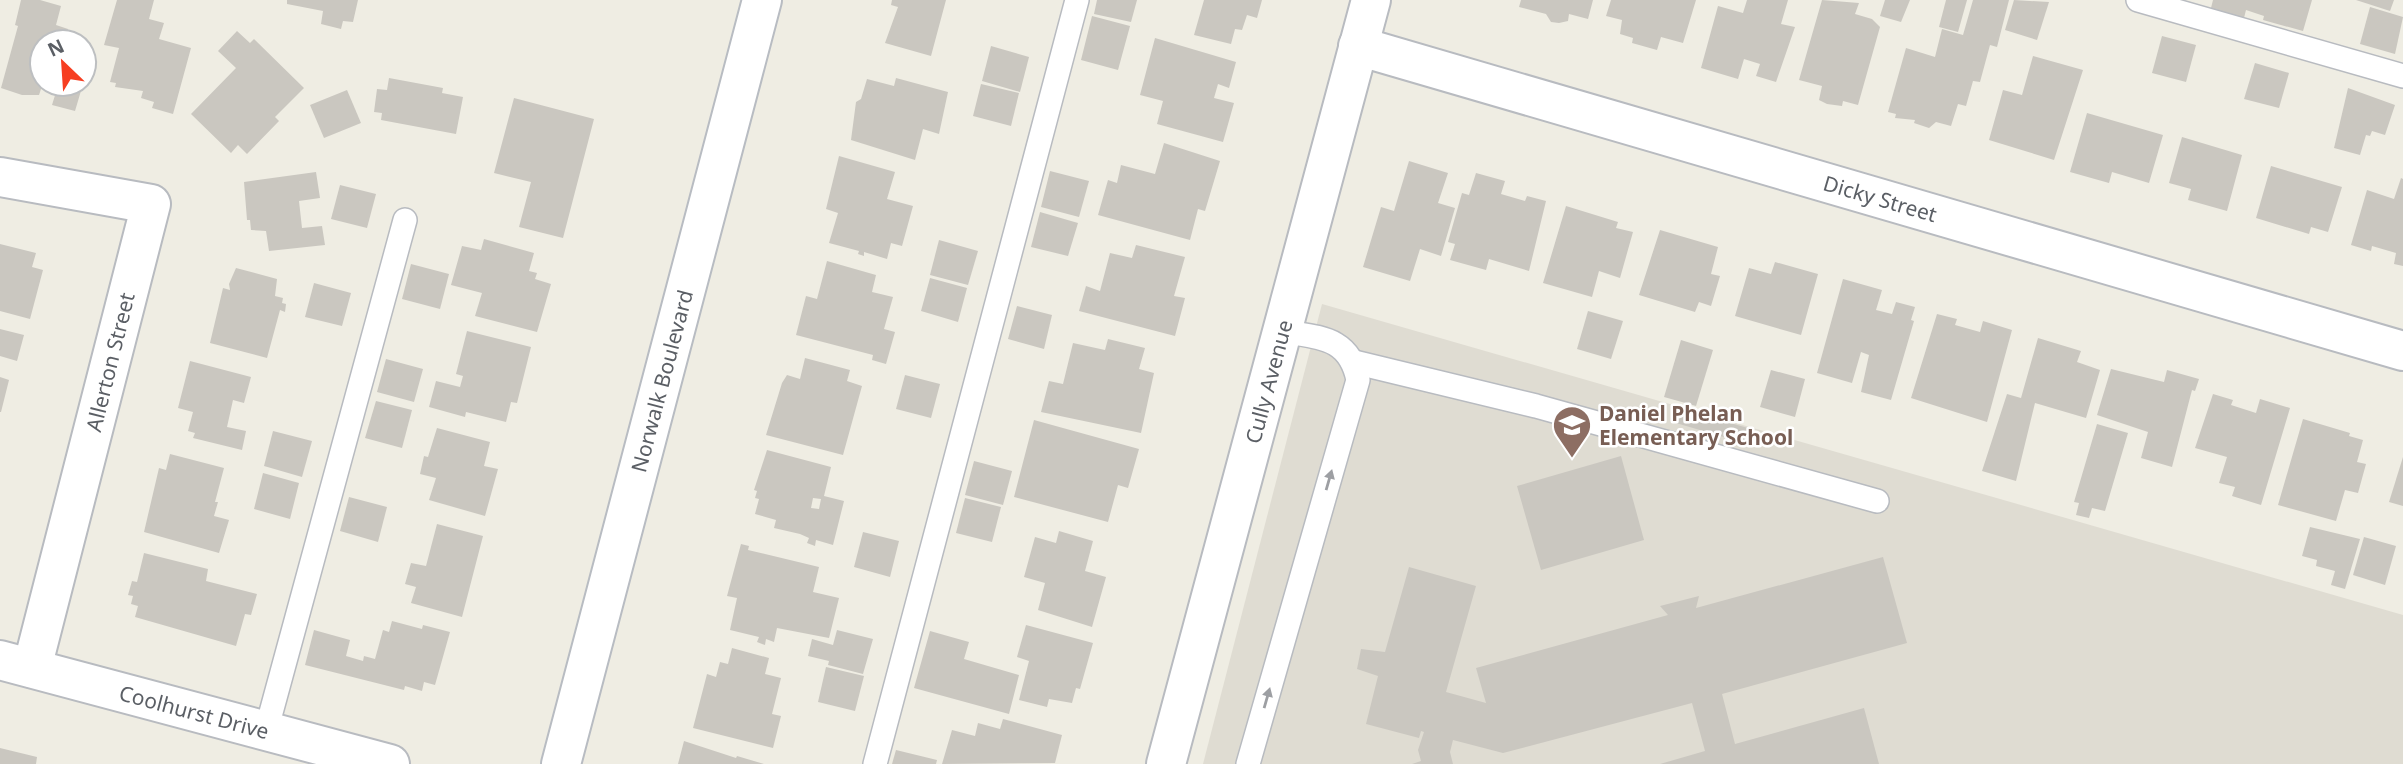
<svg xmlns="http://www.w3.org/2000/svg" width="2403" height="764" viewBox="0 0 2403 764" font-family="'Noto Sans',sans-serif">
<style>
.education{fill:#dfdcd2}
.building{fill:#cac7c0;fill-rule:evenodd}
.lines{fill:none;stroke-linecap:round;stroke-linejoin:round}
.service-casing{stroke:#b8bbc0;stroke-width:26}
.minor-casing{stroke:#b8bbc0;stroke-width:42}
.secondary-casing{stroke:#b8bcc2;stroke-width:42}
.service{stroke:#fff;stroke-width:23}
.minor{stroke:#fff;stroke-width:38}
.secondary{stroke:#fff;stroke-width:38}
.oneway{fill:#9d9fa3}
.labels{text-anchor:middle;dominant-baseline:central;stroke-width:5;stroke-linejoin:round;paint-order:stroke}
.street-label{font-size:21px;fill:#5b5f65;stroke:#fff}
.education-label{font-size:21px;font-weight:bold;fill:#785e54;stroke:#fff;text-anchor:start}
</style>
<rect width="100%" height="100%" fill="#efede3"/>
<path class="education" d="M1322,304L2403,615V764H1203Z"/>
<g class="building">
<path d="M21,0H40L61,6L56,25L68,29L65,42H42V84H83L75,111L52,105L56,92L41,89L39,95H22L1,88L18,26L15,25Z"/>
<path d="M117,0H154L149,19L164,23L159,39L191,48L173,114L152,108L154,102L141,98L143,91L115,87L116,83L110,82L119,48L104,45Z"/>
<path d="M287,0H358L353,22L343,21L341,29L321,24L323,11L287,4Z"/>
<path d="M892,0H946L931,56L885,43L898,7L891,5Z"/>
<path d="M1097,0H1137L1131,22L1094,14Z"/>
<path d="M1204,0H1262L1257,18L1247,15L1242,30L1235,29L1231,44L1194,35Z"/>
<path d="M1521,0H1593L1588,19L1569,14L1568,21L1559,23L1551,22L1546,14L1519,7Z"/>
<path d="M1611,0H1696L1683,43L1661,37L1657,50L1632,43L1633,38L1620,34L1622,20L1606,16Z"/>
<path d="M1747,0H1788L1781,24L1795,27L1776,82L1756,76L1760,64L1744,59L1738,79L1701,68L1718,6L1743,13Z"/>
<path d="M1822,0L1859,3L1855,14L1872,19L1880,27L1858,105L1843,101L1842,106L1827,104L1819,100L1822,86L1799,80Z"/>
<path d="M1885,0H1910L1901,22L1880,16Z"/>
<path d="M1946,0H1967L1958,32L1939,27Z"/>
<path d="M1973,0H2009L1997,47L1990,45L1980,82L1973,81L1966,106L1958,104L1951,126L1936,122L1929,128L1914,123L1915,120L1895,118L1896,114L1888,112L1906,48L1935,57L1942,29L1963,35Z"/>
<path d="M2014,0L2049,2L2037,40L2005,30Z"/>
<path d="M2213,0H2312L2303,31L2263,20L2264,16L2246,10L2244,18L2211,8Z"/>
<path d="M2356,0H2394L2390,11Z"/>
<path d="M2370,7L2403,17L2395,54L2360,44Z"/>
<path d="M1092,16L1130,26L1118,70L1081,60Z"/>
<path d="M237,31L250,43L254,39L304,88L275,117L279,121L247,154L238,145L231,153L191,114L236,68L218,51Z"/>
<path d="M2162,36L2196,45L2186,82L2152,73Z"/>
<path d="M1155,38L1236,62L1229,88L1218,84L1214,98L1234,103L1223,142L1157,124L1163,101L1140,95Z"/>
<path d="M991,46L1029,57L1020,92L982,81Z"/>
<path d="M84,53L91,54L85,77H84Z"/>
<path d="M2033,56L2083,70L2054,160L1989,140L2003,90L2022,95Z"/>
<path d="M2255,63L2289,73L2279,108L2244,99Z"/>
<path d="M389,78L443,88L442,93L463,97L456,134L381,120L382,113L374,112L377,89L387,90Z"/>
<path d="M896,78L948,92L939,134L923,129L915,160L851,140L856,102L861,99L867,79L894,86Z"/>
<path d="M981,84L1019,93L1011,126L973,116Z"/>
<path d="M2348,88L2395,105L2385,135L2372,131L2370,136L2366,135L2360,155L2334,148Z"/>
<path d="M347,90L361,123L324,138L310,105Z"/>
<path d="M514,98L594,119L563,238L519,227L531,182L494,173Z"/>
<path d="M2087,113L2163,135L2149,183L2112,172L2109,183L2070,172Z"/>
<path d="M2182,137L2242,155L2227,211L2188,200L2191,189L2169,183Z"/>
<path d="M1164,143L1220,161L1205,211L1198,209L1190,240L1098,215L1108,180L1117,183L1121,165L1155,174Z"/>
<path d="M839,156L895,172L887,199L913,206L902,246L891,243L887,259L864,252V256L858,254L859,251L829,243L838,213L826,209Z"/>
<path d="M1409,161L1448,173L1438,203L1455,208L1441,256L1420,249L1410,281L1363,267L1381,207L1394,211Z"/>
<path d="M2271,166L2342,187L2328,232L2311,227L2309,234L2256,218Z"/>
<path d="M1050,171L1089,181L1079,217L1041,207Z"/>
<path d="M316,172L320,198L299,201L302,228L322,226L325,245L269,251L266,231L251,230L250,220H247L244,182Z"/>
<path d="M1476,173L1505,181L1501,194L1525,201L1527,196L1546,201L1529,271L1489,259L1486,270L1450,260L1455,244L1448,242L1462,193L1469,195Z"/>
<path d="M2401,178L2403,179V266L2394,264L2396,253L2372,246L2371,251L2351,245L2367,190L2394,199Z"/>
<path d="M340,185L376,194L367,228L331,219Z"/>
<path d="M1566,206L1618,222L1616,228L1633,232L1620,278L1599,271L1592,297L1543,283Z"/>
<path d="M1040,212L1078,223L1068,256L1031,247Z"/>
<path d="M1660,230L1718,247L1711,274L1720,276L1711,306L1699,302L1695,312L1639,295Z"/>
<path d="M484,239L534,253L529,271L537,273L535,279L551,284L537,332L475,316L482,293L451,285L462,246L481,250Z"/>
<path d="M939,240L978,251L968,285L930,275Z"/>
<path d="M0,244L36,253L32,267L43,270L30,319L0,311Z"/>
<path d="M1136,245L1185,257L1174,296L1185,298L1175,336L1079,311L1086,286L1100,291L1110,253L1132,258Z"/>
<path d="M827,261L876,275L872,292L893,297L884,329L895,332L886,364L872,360L873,355L796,335L806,296L817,299Z"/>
<path d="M1775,262L1818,274L1801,335L1735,316L1749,268L1771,274Z"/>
<path d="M411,264L449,274L440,309L402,299Z"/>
<path d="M236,268L277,279L275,296L283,298L282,303L286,304L285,312L280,310L267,358L210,343L223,288L230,290L229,284Z"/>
<path d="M930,278L967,288L958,322L921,311Z"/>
<path d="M1843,279L1882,290L1876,310L1892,314L1896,302L1915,307L1911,320L1914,321L1891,400L1861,392L1869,355L1861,352L1852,383L1817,373Z"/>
<path d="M314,283L351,293L342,326L305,317Z"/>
<path d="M1017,306L1052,315L1044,349L1008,339Z"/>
<path d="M1588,311L1623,321L1611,359L1577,349Z"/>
<path d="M1937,314L1957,319L1955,325L1980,332L1983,321L2012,330L1987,422L1911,398Z"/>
<path d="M0,329L24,335L17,361L0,356Z"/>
<path d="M467,331L531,347L517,403L511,402L506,422L466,412L465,417L429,407L436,381L460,387L463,376L456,374Z"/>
<path d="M2038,338L2081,351L2077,362L2100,370L2086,418L2035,403L2016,481L1982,471L2007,394L2021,398Z"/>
<path d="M1108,339L1145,348L1139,369L1154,373L1141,433L1041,412L1049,381L1063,384L1073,343L1105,350Z"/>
<path d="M1681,340L1713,350L1696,406L1664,397Z"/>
<path d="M805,358L850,370L847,381L862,386L843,455L766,435L782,383L787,375L800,379Z"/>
<path d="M386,359L423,369L414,402L377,392Z"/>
<path d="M190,361L251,377L244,403L233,400L227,427L246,431L242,450L193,438L195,433L188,431L193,412L178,408Z"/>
<path d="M2111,369L2164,382L2167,370L2199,379L2195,391L2192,390L2172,467L2141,458L2148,432L2097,415Z"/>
<path d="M1771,370L1805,379L1795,417L1760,407Z"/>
<path d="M905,375L940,384L931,418L896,409Z"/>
<path d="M0,377L9,380L1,412H0Z"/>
<path d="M2213,394L2233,400L2231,405L2256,413L2260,399L2290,408L2261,505L2232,496L2235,487L2219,483L2227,457L2195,448Z"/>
<path d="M376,401L412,410L402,448L365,438Z"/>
<path d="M1680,409L1748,428L1744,443L1676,423Z"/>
<path d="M2303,419L2350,433L2349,436L2363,440L2357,462L2366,464L2358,493L2345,490L2336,521L2278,505Z"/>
<path d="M1034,420L1139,449L1128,488L1118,485L1108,522L1014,497Z"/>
<path d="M2097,424L2128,433L2105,511L2092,508L2089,518L2076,515L2079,503L2074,502Z"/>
<path d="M437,428L490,442L484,466L498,469L485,516L429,500L436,478L420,474L424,456L428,457Z"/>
<path d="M273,431L312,441L302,477L264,466Z"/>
<path d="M767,450L831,467L824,496L844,501L833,545L816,540L815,546L807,543L809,538L800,534L774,528L776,520L755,514L759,499L755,498L757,491L754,490ZM813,498L821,499L819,509L811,508Z"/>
<path d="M170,454L224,468L215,502H218L214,516L229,520L219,553L144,532L159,468L166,470Z"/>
<path d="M1621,456L1644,540L1541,570L1517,486Z"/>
<path d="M2403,457V506L2389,502Z"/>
<path d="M974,461L1012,471L1003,505L965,495Z"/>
<path d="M263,473L299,483L290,519L254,509Z"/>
<path d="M349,497L387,507L378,542L340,531Z"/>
<path d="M965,498L1001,507L992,542L956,533Z"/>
<path d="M437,524L483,536L462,617L411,603L416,587L405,584L411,563L426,566Z"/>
<path d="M2310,527L2360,539L2345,589L2331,585L2335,571L2316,566L2317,560L2302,556Z"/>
<path d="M1059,531L1093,541L1085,571L1106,577L1092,627L1038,610L1045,583L1024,577L1035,537L1056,543Z"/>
<path d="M863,532L899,541L890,577L854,567Z"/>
<path d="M2364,537L2396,546L2385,585L2353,575Z"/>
<path d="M741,544L749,546L748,550L819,567L813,592L839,598L829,638L777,628L774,642L766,639L765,645L757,642L759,637L730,630L737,598L727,596Z"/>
<path d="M144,553L208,569L206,581L257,594L251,615L245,614L236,646L135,617L138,606L131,604L133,596L128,595L132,581L137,582Z"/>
<path d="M1883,557L1907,643L1722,694L1735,744L1864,708L1879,764H1660L1705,751L1692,703L1503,753L1453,740L1450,752L1453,764H1412L1421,761L1418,750L1424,732L1421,731L1419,738L1366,724L1378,676L1357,669L1361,649L1385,652L1409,567L1476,586L1446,692L1486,703L1476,668L1668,615L1660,606L1699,596L1696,608Z"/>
<path d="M392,621L422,629L423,625L450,632L435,685L424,682L422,691L405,686L404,690L305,665L314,630L350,640L346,656L363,661L364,656L375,659L383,630L389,632Z"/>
<path d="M1026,625L1093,643L1080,689L1076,688L1072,703L1049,699L1047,707L1019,700L1029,661L1017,657Z"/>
<path d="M837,630L873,639L863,674L828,665L829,661L808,656L812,639L833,645Z"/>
<path d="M930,631L969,642L964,659L1019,675L1009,714L914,688Z"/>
<path d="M732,648L769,658L765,674L781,678L772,714L781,716L773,748L693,728L707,674L716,677L720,662L728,664Z"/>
<path d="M826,667L864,676L855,711L818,702Z"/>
<path d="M1003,719L1062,735L1055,763L942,764L952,730L975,736L978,723L1000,729Z"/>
<path d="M684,741L736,758L737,756L764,764H678Z"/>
<path d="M0,748L37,757L36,764H0Z"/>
<path d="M896,750L937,760L936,764H892Z"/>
</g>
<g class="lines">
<g class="service-casing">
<g id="service">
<path d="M2138,0L2403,76"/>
<path d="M1354,362L1536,406L1877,501"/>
<path d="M266,731L405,220"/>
<path d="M875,764L1077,0"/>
<path d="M1248,764L1358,380C1349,336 1319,338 1282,331"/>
</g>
</g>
<g class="minor-casing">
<g id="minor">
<path id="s1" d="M1358,46L2403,351"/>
<path d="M0,177L151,204L32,668"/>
<path id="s2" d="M0,660L390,764"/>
<path id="s3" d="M1166,764L1371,0"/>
</g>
</g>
<g class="secondary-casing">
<g id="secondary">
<path id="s4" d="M561,764L762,0"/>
</g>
</g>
<use href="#service" class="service"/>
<use href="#minor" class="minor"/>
<use href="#secondary" class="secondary"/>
</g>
<defs><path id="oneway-solid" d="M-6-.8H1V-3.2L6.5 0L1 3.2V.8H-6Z" transform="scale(1.75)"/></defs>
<g class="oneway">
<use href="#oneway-solid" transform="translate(1329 480) rotate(-74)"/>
<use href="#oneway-solid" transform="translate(1267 698) rotate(-74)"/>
</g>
<defs>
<g id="school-pin" transform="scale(2.0125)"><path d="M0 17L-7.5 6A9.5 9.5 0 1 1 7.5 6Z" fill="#8d6e63" stroke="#fff"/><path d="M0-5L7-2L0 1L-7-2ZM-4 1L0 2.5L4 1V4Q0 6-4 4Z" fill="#fff"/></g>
</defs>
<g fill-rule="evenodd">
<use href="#school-pin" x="1572" y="425"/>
</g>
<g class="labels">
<g class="street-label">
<text stroke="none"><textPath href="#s1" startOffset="544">Dicky Street</textPath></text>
<text transform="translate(110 362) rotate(-76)">Allerton Street</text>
<text stroke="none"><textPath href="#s4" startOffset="396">Norwalk Boulevard</textPath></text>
<text stroke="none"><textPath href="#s3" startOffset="396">Cully Avenue</textPath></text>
<text stroke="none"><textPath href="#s2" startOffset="201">Coolhurst Drive</textPath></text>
</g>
<g class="education-label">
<text x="1599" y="413">Daniel Phelan<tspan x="1599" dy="24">Elementary School</tspan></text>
</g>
</g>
<g transform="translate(63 63) rotate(335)"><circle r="33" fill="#ffffff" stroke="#bdbfc1" stroke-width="2"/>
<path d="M0-5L12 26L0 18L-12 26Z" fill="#f63e21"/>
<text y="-10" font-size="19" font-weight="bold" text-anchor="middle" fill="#5b5f65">N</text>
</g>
</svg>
